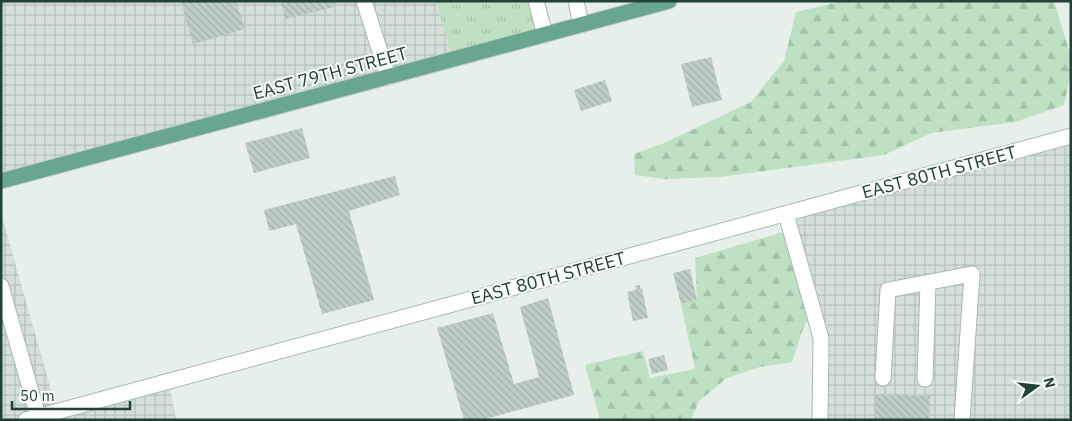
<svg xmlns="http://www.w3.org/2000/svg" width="1072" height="421" viewBox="0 0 1072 421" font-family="'IBM Plex Sans',sans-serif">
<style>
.industrial{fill:url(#industrial-grid)}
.grass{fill:url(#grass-tufts)}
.forest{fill:url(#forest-firs)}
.building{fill:url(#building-back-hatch)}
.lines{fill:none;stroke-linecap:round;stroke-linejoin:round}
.minor-casing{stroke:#a8b8b1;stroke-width:17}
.major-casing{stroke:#c1cac7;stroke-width:17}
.minor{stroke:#fff;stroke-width:15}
.major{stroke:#68a690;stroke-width:15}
.labels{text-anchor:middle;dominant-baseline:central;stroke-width:4;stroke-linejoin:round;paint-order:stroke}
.street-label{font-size:18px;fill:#234237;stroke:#f7fbf8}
</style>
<defs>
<pattern id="industrial-grid" width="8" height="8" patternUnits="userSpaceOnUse" patternTransform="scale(1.25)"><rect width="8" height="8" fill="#d4dfd9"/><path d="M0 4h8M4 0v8" fill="none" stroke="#b6c1bb"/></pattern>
<pattern id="grass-tufts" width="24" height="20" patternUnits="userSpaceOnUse" patternTransform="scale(1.25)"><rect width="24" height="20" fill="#bee1c4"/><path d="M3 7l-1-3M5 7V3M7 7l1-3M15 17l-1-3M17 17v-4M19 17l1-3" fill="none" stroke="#a3c2a9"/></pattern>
<pattern id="forest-firs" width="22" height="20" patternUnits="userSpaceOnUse" patternTransform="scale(1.25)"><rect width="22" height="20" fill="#bee1c4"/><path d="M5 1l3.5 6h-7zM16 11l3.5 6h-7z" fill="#a3c2a9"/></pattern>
<pattern id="building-back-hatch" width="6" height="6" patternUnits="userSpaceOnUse" patternTransform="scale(1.25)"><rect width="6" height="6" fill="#becdc5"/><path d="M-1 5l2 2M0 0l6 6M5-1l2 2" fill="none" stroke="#a3b1aa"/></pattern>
</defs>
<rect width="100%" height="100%" fill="#e6efea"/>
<g class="industrial">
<path d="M1,1H436L453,60L1,181Z"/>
<path d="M1071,136V420H820L821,338L786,214Z"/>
<path d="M1,213L57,411L169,381L176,420H1Z"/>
</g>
<path class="grass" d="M436,1H536L545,35L453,60Z"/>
<g class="forest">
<path d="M842,1H1054L1071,57V71L1064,105L1015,122L931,133L884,155L720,177L664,179L635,175L634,154L664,143L751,102L784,61L796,12Z"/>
<path d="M790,230L812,309L801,334L792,362L760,367L727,378L699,401L691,420H600L585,365L643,351L650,378L695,369L681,304L697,300L695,258Z"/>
</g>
<g class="building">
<path d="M181,1H236L245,29L193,44Z"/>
<path d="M281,1H333L334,7L285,19Z"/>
<path d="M711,57L722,100L692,107L681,64Z"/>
<path d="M605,80L612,101L581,111L574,90Z"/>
<path d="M302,128L310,158L254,173L245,143Z"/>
<path d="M395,176L400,195L349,211L374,300L322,314L296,224L269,231L264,210Z"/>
<path d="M690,269L697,300L681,304L673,273Z"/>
<path d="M640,285V289L642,288L648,318L633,321L627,292L636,290L635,286Z"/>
<path d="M548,298L574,395L481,420H464L437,328L493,313L514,384L539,377L520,307Z"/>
<path d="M664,355L668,370L652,374L648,359Z"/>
<path d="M876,394L930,396L929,420H875Z"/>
</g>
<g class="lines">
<g class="minor-casing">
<g id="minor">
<path d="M364,1L388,77"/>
<path d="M536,1L545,35"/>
<path d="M576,1L581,25"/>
<path d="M786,214L821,338L820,420"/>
<path d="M1,286L38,416"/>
<path d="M883,378L888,290L972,274L962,420"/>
<path d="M925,379L928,283"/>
<path d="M26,420L1071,136"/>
</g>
</g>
<g class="major-casing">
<path id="major" d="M1,181L669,1"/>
</g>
<use href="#minor" class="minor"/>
<use href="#major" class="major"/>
</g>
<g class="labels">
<g class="street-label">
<text transform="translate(330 73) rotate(-15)">EAST 79TH STREET</text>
<text transform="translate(939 172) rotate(-15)">EAST 80TH STREET</text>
<text transform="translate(548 278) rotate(-15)">EAST 80TH STREET</text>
</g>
</g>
<rect width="1072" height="421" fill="none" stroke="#234237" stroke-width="5"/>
<g transform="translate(1037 386) rotate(75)" stroke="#f7fbf8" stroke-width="4" paint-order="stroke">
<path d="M0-4L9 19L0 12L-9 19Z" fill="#234237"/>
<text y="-8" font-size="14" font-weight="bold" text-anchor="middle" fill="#234237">N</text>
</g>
<path d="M12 401v8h118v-8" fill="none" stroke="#234237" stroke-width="2.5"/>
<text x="20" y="401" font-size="15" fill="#234237" stroke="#f7fbf8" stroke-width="4" paint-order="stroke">50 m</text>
</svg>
